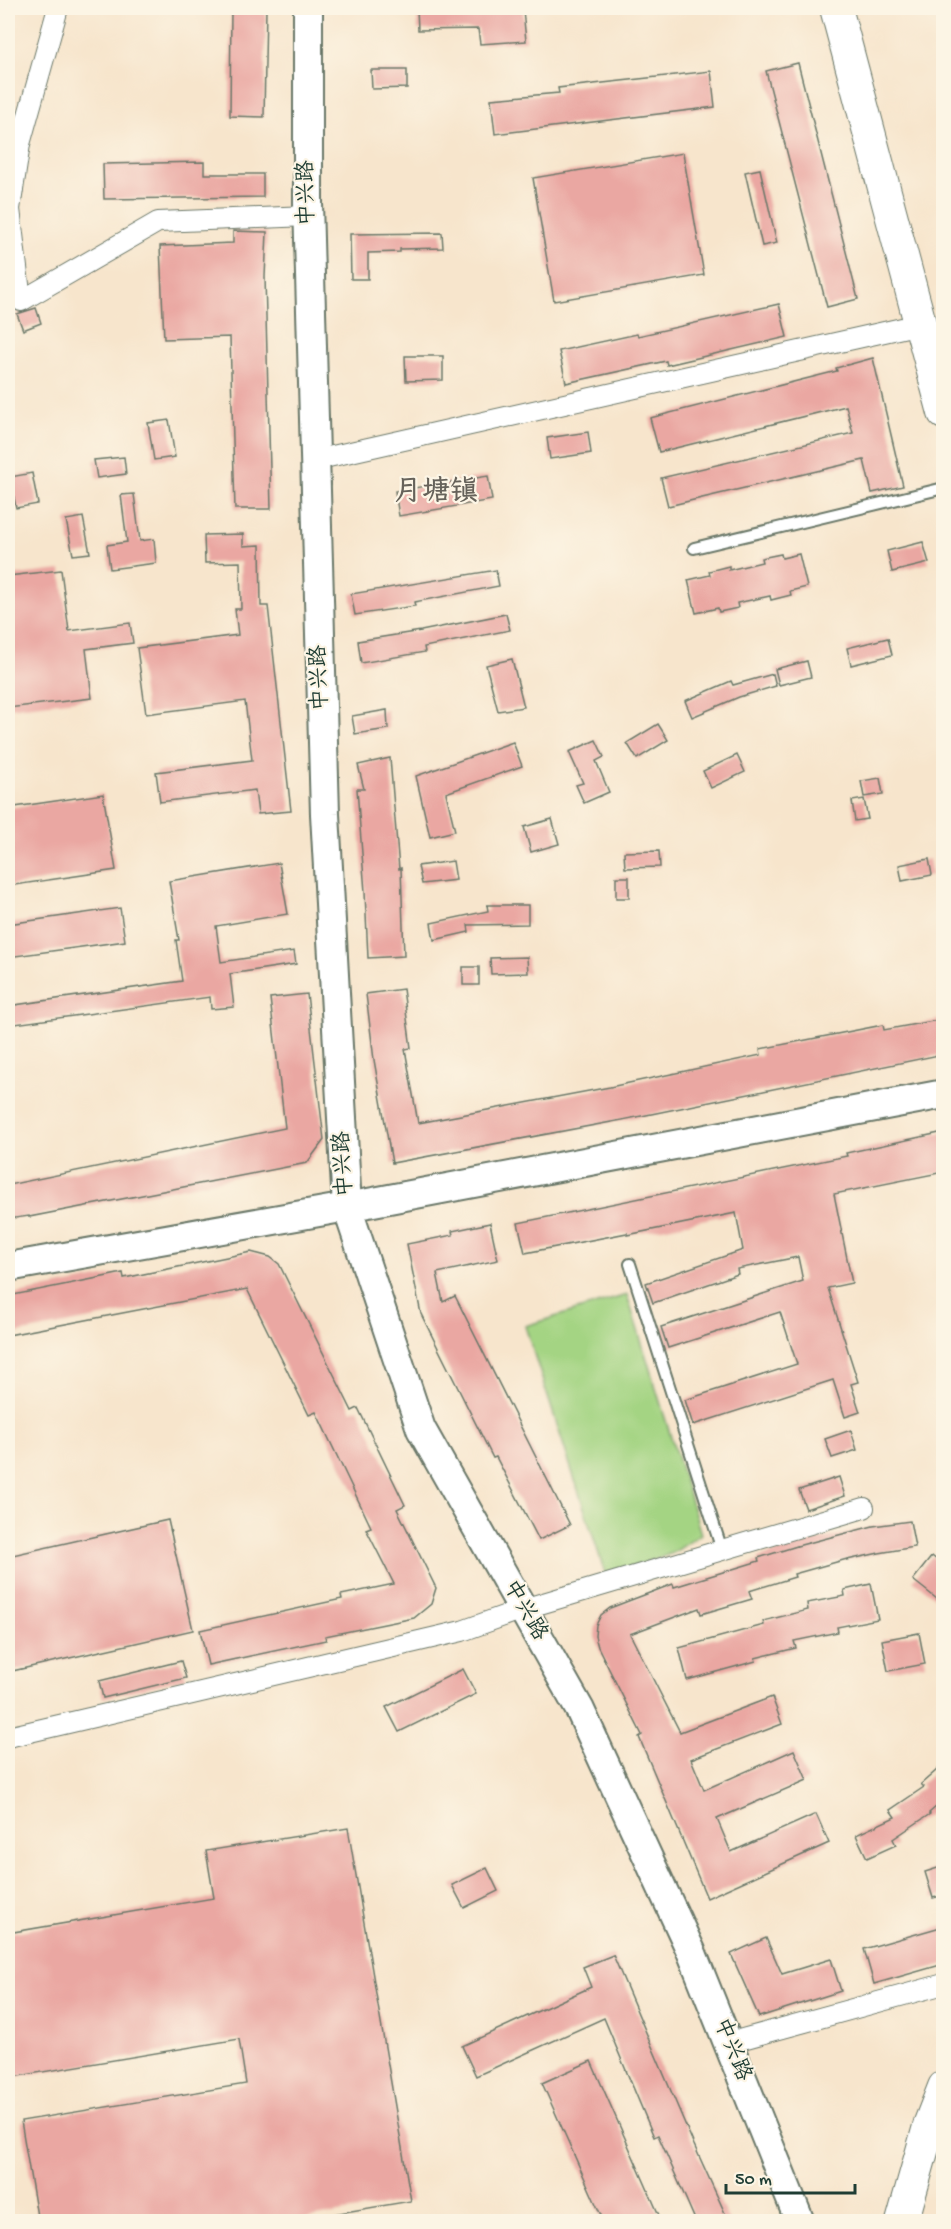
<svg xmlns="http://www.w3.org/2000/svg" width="951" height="2229" viewBox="0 0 951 2229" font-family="'Gochi Hand','LXGW WenKai TC',sans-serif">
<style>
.green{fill:#a4d483;stroke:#62885c;stroke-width:1.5}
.building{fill:#eaa7a2}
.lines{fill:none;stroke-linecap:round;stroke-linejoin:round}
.service-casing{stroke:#6b7869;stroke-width:14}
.minor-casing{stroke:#6b7869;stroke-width:22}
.secondary-casing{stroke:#6b7869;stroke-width:32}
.primary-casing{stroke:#6b7869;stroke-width:34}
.service{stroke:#fff;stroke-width:10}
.minor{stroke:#fff;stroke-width:20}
.secondary{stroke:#fff;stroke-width:28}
.primary{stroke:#fff;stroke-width:32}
.labels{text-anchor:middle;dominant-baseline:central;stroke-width:4.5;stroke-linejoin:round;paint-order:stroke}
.street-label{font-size:22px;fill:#1f3d34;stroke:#fcf5e5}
.district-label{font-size:28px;font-weight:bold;fill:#66625a;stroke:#fcf5e5}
</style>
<rect width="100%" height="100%" fill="#fcf5e5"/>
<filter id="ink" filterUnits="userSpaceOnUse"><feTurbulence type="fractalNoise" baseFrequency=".0167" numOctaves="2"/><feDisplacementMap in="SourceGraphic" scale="12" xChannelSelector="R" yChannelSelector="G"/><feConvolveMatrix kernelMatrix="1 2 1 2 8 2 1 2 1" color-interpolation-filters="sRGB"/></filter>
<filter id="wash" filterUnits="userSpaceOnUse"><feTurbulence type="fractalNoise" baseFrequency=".008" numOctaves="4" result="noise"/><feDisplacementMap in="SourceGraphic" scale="24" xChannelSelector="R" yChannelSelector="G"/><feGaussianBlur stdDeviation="1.35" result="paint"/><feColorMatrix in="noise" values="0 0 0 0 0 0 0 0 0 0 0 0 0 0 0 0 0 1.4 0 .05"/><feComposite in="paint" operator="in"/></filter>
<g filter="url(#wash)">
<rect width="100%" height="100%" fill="#f7e5cc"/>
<path class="green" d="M627,1295L701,1534L673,1553L606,1576L525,1326Z"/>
<g id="blocks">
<g class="building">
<path d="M231,8H266L264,117L230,116Z"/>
<path d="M417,8H459V14L523,10L526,41L480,44L478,29L418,30Z"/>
<path d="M798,63L858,299L827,307L766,71Z"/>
<path d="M371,70H407V88L372,89Z"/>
<path d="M711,71L715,107L495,134L491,99L559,93L558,88Z"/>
<path d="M683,153L704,275L554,301L533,178Z"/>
<path d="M204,162V174H263V197L104,199L103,164Z"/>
<path d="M760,169L777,243L762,246L745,172Z"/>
<path d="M233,231L267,232L265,277L271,509H235L230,337L164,339L160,246L233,243Z"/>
<path d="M442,233L443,248L400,249V252L368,253V279H351L350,234Z"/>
<path d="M779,304L787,337L667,365L666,361L566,383L559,351L637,334L638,336Z"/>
<path d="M36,308L41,323L23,330L17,314Z"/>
<path d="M405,356H443V380L406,381Z"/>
<path d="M873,358L903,486L872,493L864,460L668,506L661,478L853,433L846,406L659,452L650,418L837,371L836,368Z"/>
<path d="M169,420L175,457L154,460L148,423Z"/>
<path d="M588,432L591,453L550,459L547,438Z"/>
<path d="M124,457L126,474L97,478L94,460Z"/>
<path d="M32,473L38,504L16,508L10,477Z"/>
<path d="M488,476L492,500L399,516L395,491Z"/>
<path d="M134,494L140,541L154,539L156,563L110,569L107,545L127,542L121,495Z"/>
<path d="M83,517L90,553L73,555L66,520Z"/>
<path d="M243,534V546L260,545L261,606H268L291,811L258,814L255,790L160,802L156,772L252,760L245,701L146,714L137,648L238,635L235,609H241L240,562L205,563L204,535Z"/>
<path d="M923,542L929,563L892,572L887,551Z"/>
<path d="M781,554L782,558L799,554L807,587L790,591L791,595L771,600L770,596L737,603L738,608L719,612L718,608L696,613L688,580L710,575L709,571L729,566V570L762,562L761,558Z"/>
<path d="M61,570L69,631L130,623L133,643L86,649L92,698L8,708V576Z"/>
<path d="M496,570L499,586L414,602L415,606L355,615L351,594Z"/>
<path d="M506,614L510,630L424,647L425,652L361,663L358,641L421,631Z"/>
<path d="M888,638L892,655L851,665L847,648Z"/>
<path d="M512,659L524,707L498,711L486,665Z"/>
<path d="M807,661L811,677L779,685L775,669Z"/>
<path d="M773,674L776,686L739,697L692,717L685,701L731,681L733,685Z"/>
<path d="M387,710L388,729L355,734L352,716Z"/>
<path d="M658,724L668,740L637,759L627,743Z"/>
<path d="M596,740L604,757L596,761L609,792L584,803L576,785L583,783L569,752Z"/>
<path d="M513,742L522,766L446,793L455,831L430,837L416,776Z"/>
<path d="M737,755L745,772L711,788L703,771Z"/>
<path d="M390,758L399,869L401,868L404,956L368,958L365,892L357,789H364L358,765Z"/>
<path d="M880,778L883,794L864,797L861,781Z"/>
<path d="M103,794L116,870L8,886V808Z"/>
<path d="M864,799L868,819L855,821L852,801Z"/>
<path d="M552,819L559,844L531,852L524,827Z"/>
<path d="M659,851L660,867L625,868L624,852Z"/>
<path d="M929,859L932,875L902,881L899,865Z"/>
<path d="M453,861L456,880L422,884L418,866Z"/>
<path d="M279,863L288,914L216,926L221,962L294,951L296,964L230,974L234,1007L211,1009L210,997L8,1025V1006L182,981L176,940H179L169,881Z"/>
<rect x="616" y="877" width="13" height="21"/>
<path d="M487,905H528V924L468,925L469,932L434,940L431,923L488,911Z"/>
<path d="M120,908L125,941L8,957V924Z"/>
<path d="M527,957L528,973L491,974L490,958Z"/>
<rect x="463" y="967" width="16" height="18"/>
<path d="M403,989L411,1048L405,1049L418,1123L610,1087L761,1055L760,1049L883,1025L884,1030L944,1019V1054L622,1120L392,1163L374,1060L366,994Z"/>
<path d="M307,994L324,1140L307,1163L29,1217V1216L8,1219V1185L285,1128L270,998Z"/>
<path d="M944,1132V1172L834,1194L852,1283L828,1288L858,1382L851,1384L860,1412L845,1417L833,1380L693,1425L685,1400L797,1364L780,1312L668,1348L661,1327L803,1281L798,1257L737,1269L738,1274L653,1303L646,1283L743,1250L736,1213L627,1235V1233L525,1253L518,1223L847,1156L846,1153Z"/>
<path d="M490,1223L498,1260L437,1273L443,1302L455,1296L570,1525L539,1540L496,1457L493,1458L421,1314L407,1244L453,1235L452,1231Z"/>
<path d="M251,1252L270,1257L279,1264L352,1411L358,1408L405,1505L397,1509L436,1588L431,1604L414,1618L325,1636L326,1640L208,1665L200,1630L342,1599L341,1595L394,1584L366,1529L371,1527L316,1412L309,1415L247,1289L8,1335V1296L123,1273L124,1278Z"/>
<path d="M851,1430L857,1450L832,1458L825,1439Z"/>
<path d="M839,1477L845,1496L806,1509L799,1490Z"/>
<path d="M168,1520L193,1630L8,1672V1556Z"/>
<path d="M910,1521L915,1547L879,1553L847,1560V1559L794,1574L795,1577L749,1591L752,1599L701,1614L699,1608L630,1634L680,1732L772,1697L782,1724L691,1759L704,1790L794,1750L807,1780L717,1819L731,1852L816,1814L829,1843L707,1898L639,1737L642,1735L598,1647L595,1636L596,1625L601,1615L610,1608L673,1584L674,1587L759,1561L758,1558L797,1546L873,1526Z"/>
<path d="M932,1556L944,1566V1591L937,1599L913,1580Z"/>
<path d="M871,1584L878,1619L837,1627L838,1632L794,1641L796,1648L755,1658L756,1661L687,1680L679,1648L764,1625L763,1621L808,1610L807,1603L845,1596L844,1590Z"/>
<path d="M919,1633L925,1664L888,1671L882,1640Z"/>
<path d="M181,1661L186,1678L103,1698L99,1681Z"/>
<path d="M463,1669L476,1694L399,1732L386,1707Z"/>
<path d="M944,1764V1800L929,1813L930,1814L893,1839L896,1845L867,1858L856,1835L895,1817L890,1810L924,1787L921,1784Z"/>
<path d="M348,1828L411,2201L286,2222H38L21,2121L246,2084L239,2039L13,2077L8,2043V1933L214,1898L206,1851Z"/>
<path d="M944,1866V1895L933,1898L925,1872Z"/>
<path d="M487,1868L498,1891L464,1908L452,1885Z"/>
<path d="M944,1926V1964L874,1984L864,1949Z"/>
<path d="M766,1938L782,1974L831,1959L841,1991L759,2017L731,1954Z"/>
<path d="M613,1955L694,2145L729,2222H696L658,2135L654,2137L604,2018L476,2076L462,2046L591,1987L583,1967Z"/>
<path d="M591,2061L662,2222H604L542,2083Z"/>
</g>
</g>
</g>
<g filter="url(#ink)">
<use href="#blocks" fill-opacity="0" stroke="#6b7869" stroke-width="1.5"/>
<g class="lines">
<g class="service-casing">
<g id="service">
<path d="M694,548L944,488"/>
<path d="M630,1264L722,1550"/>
</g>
</g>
<g class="minor-casing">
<g id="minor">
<path d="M58,8L20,144L10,209L21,301L158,222L308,216"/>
<path d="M315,460L920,324"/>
<path d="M8,1737L462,1631L523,1609L864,1508"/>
<path d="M728,2043L944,1984"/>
</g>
</g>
<g class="secondary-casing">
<g id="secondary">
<path d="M308,8V203L325,814L347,1207L421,1429L580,1710L691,1951L800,2222"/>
<path d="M8,1267L347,1207L944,1094"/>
</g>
</g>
<g class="primary-casing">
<g id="primary">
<path d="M836,8L944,413"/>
<path d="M902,2222L930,2123L944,2087"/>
</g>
</g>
<use href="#service" class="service"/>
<use href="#minor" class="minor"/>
<use href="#secondary" class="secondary"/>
<use href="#primary" class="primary"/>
</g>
</g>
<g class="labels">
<g class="street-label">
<text transform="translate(308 193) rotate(-91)">中兴路</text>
<text transform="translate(321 678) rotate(-92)">中兴路</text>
<text transform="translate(345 1164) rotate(-93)">中兴路</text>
<text transform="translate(524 1611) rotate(60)">中兴路</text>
<text transform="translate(731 2050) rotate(68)">中兴路</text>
</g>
<g class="district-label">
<text x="436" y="493">月塘镇</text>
</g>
</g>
<rect width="951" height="2229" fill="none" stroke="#fcf5e5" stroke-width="30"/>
<path d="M726 2184v9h129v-9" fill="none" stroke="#1f3d34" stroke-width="3"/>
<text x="735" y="2184" font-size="18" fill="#1f3d34" stroke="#fcf5e5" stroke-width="4.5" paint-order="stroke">50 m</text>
</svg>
